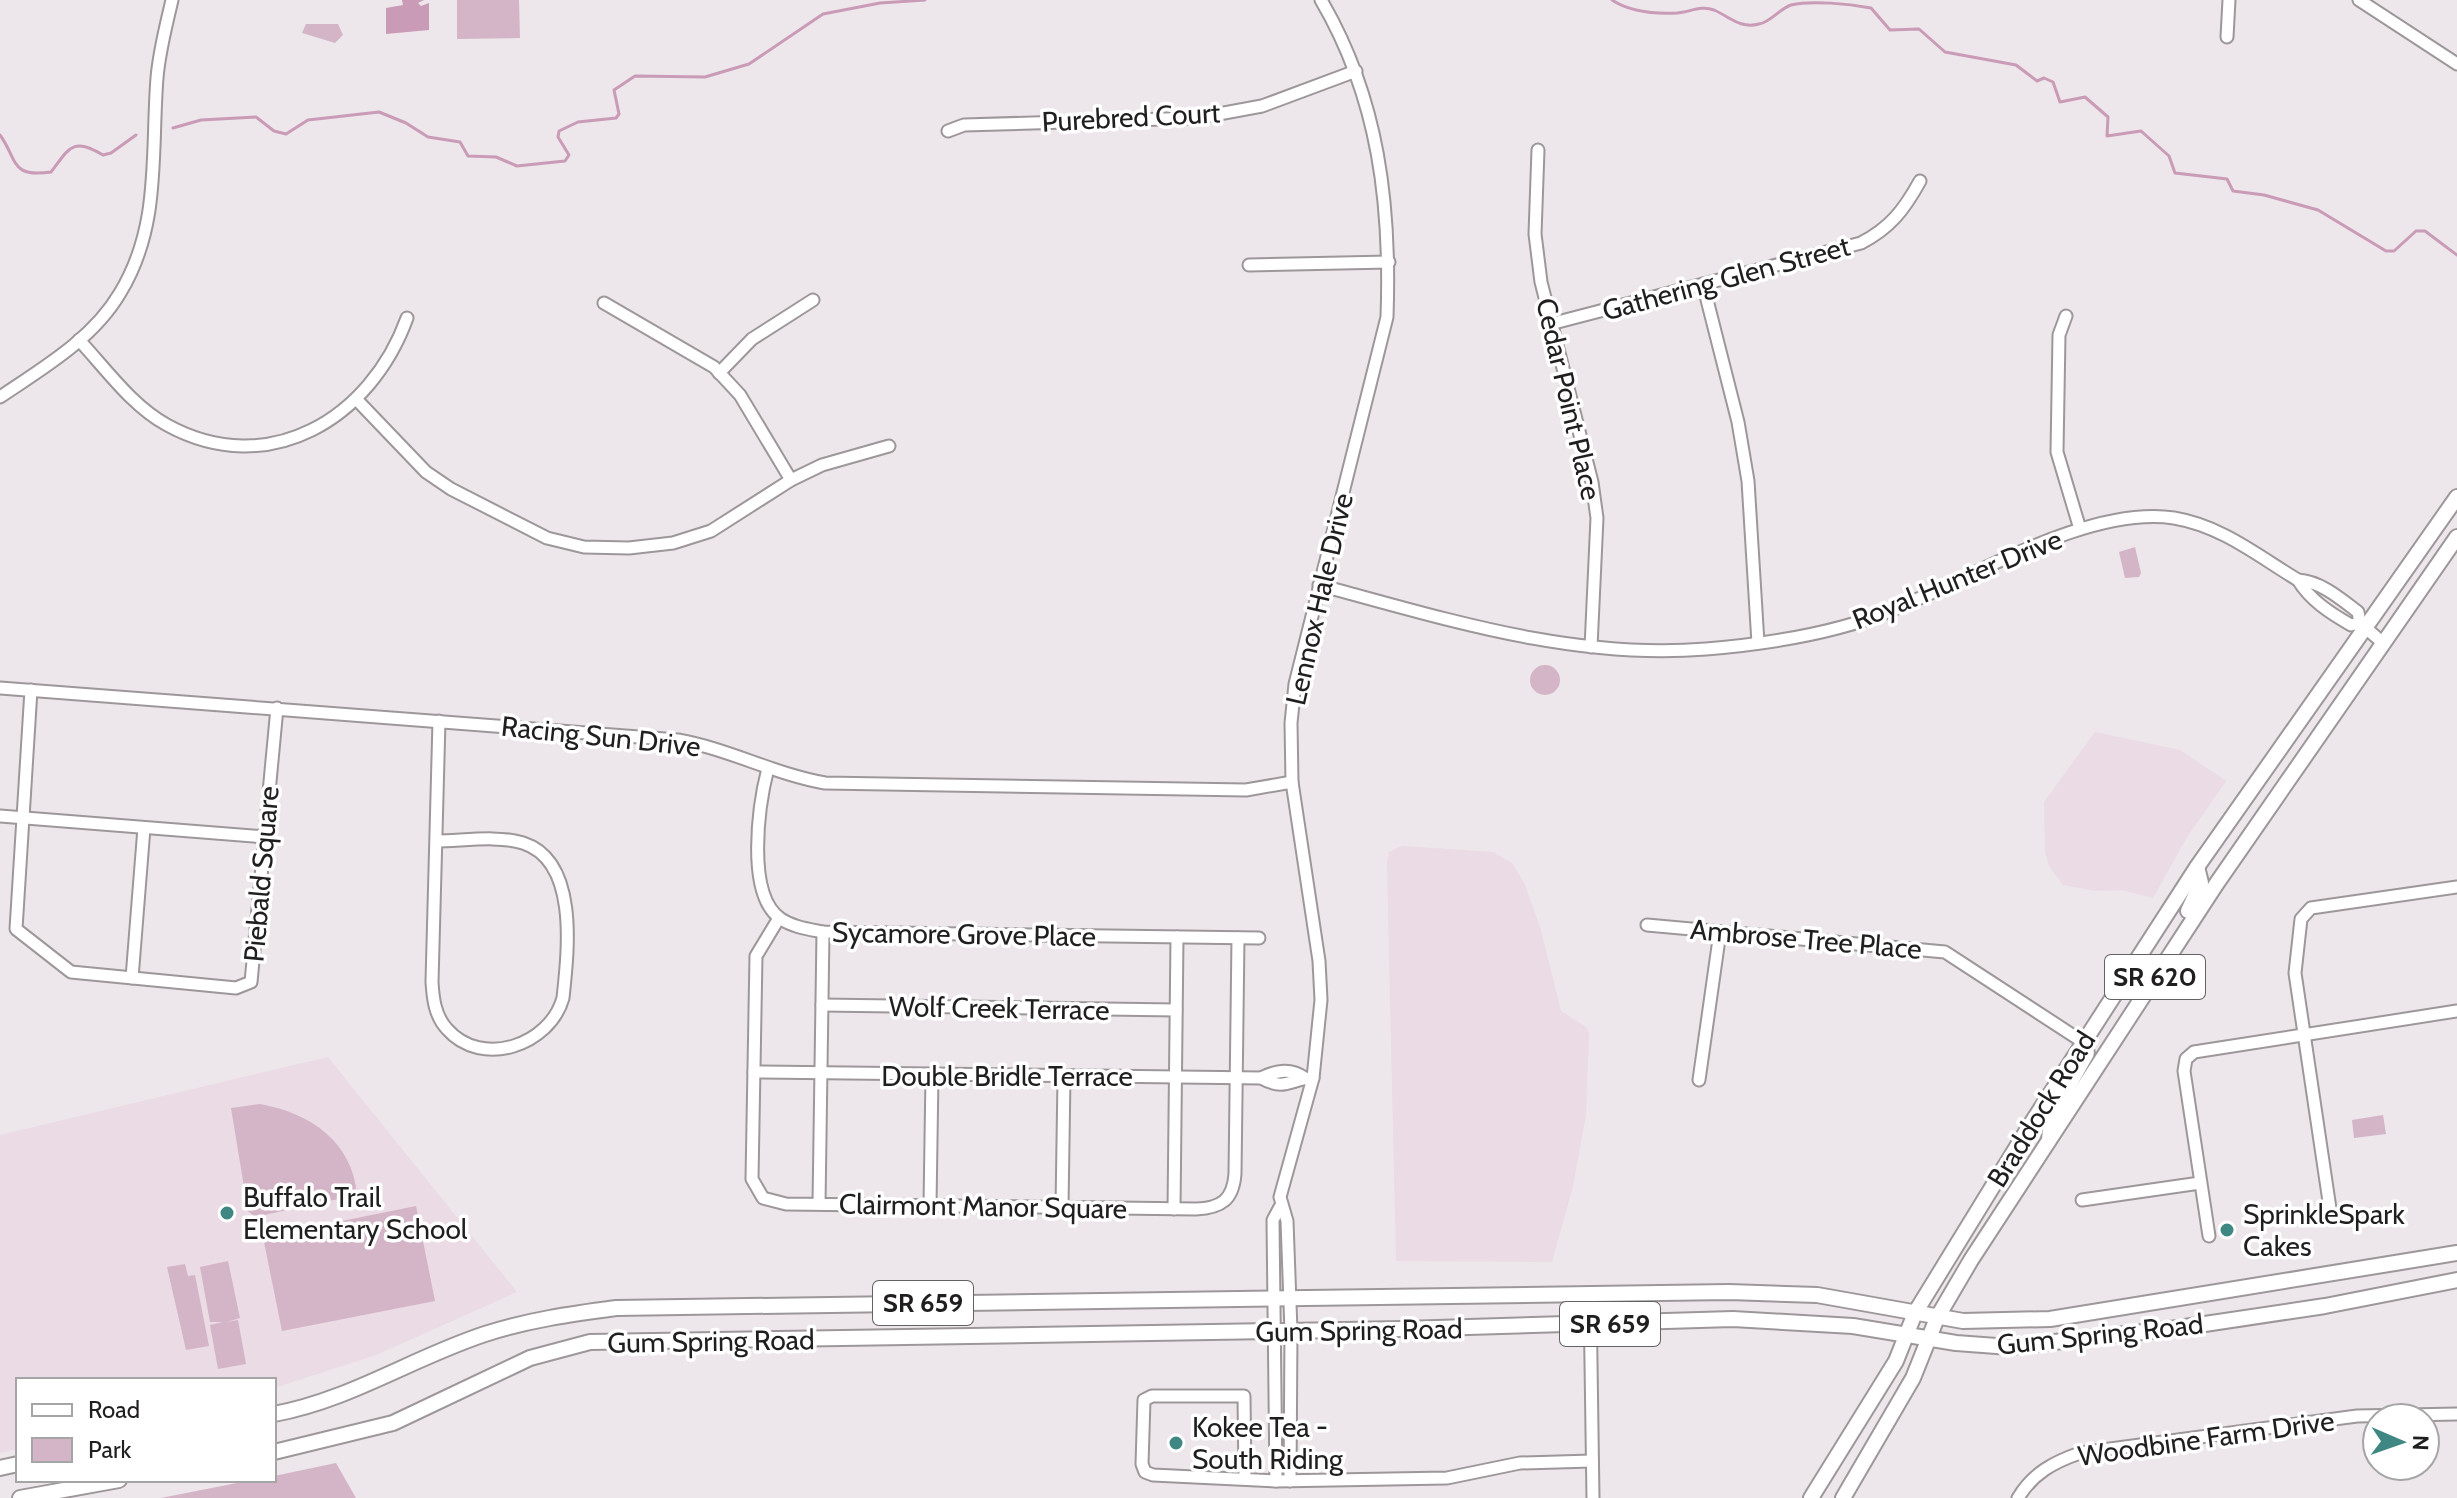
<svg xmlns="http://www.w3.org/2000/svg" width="2457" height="1498" viewBox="0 0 2457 1498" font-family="Cabin,sans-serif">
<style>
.built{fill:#eadbe4}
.green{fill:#d3b5c7}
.water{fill:#c99bb7}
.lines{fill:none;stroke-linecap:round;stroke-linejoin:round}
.stream{stroke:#c99bb7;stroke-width:3}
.minor-casing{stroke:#9d979a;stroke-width:15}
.major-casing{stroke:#9d979a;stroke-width:18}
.minor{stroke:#fff;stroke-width:11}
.major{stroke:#fff;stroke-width:14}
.poi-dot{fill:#3f8783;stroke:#fff;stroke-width:3}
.labels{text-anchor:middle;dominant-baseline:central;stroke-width:7;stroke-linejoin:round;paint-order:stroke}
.shield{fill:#fff;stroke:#636262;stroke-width:2}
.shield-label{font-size:26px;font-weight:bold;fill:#201e1f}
.street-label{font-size:28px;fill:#201e1f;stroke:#fff}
.poi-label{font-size:28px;fill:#201e1f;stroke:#fff;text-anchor:start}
</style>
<rect width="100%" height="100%" fill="#ede6ea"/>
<g class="built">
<path d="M2095,732L2180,750L2226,781L2187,837L2153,898L2122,890L2096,891L2063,885L2049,866L2045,852L2044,802Z"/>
<path d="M1402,846L1493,852L1513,864L1525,885L1540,927L1561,1011L1586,1027L1589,1033L1586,1115L1573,1186L1552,1262L1396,1261L1387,865L1389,852Z"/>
<path d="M328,1057L517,1292L376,1355L274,1388V1380H18V1449L0,1453V1135Z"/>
</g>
<g class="green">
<path d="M457,0H519L520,38L457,39Z"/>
<path d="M306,24H338L343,35L335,43L302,33Z"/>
<path d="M2135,547L2141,573L2139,577L2125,578L2119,552Z"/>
<circle cx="1545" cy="680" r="15"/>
<path d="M260,1104C310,1113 352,1141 357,1195L255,1217L248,1211L231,1108Z"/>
<path d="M2383,1115L2386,1134L2354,1138L2352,1120Z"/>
<path d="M416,1206L435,1301L282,1331L263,1237Z"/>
<path d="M228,1261L240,1318L227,1322L238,1320L246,1364L218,1369L210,1325L223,1322H210L200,1267Z"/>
<path d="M185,1264L188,1276L195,1275L209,1346L186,1350L167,1267Z"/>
<path d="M336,1463L356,1498H161L252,1480H274V1476Z"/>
</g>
<path class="water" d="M402,0H424L418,3L421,6L429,3V30L386,34V8L403,5Z"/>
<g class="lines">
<g class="stream">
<path d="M1612,0C1630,12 1656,14 1677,13C1690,12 1701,5 1714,10C1730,17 1740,29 1759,24C1771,22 1779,9 1791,5C1812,0 1849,4 1871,8L1890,30L1919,29L1945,52L2016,65L2037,81L2044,78L2053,82L2060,102L2085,97L2108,117L2107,136L2141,131L2169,156L2175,173L2227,179L2233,191L2264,195L2318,210L2386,251H2394L2416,231H2425L2457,255"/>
<path d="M173,128L201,120L256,117L274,131L286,134L308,120L379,112L406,123L428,137L460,142L468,156L496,157L517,166L565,161L569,155L558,137L559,131L578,122L616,118L619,114L614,90L635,76L705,77L749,64L823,14L880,3L925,0"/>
<path d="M0,135C18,160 10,178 51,172C69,149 72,136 103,155L111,153L136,135"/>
</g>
<g class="minor-casing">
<g id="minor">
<path d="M2359,0L2457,64"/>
<path d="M2227,37L2229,0"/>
<path d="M948,131L964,125L1197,118L1262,106L1356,71"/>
<path d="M1538,150L1535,234L1541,282L1592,482L1597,518L1591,647"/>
<path d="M1249,265L1389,262"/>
<path d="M1703,284L1738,422L1748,481L1758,643"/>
<path d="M604,303L714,367L740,395L791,480"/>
<path d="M2066,316L2059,335L2057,452L2080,529"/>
<path d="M1554,323L1861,243C1890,228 1904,210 1920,181"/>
<path d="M79,340C106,369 132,406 167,425C269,481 371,418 407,318"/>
<path d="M719,373L752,339L813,300"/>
<path d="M0,397C43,368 93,339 120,293C161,226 151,154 157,78C159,52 166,26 172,0"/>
<path d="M357,400L426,472L451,489L547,538L584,547L629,548L673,543L711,531L791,480L822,465L889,446"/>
<path d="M2298,580C2310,600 2330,613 2351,625L2360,623"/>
<path d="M1319,585C1446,619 1573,660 1706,649C1767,644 1833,634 1890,611C1971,579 2088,505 2174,518C2222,526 2258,556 2298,580C2320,581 2341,599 2358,612L2360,623L2383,643"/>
<path d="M0,688L678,740C729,749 774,774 825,783L1246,790L1292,782"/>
<path d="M31,690L16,929L71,972L236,988L251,982L277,708"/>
<path d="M768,768C759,803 745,895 781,919C793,927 808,929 823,932L1259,938"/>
<path d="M0,816L265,837"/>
<path d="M436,841C462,841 497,835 523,843C579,861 568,951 563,998C550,1045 482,1069 447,1029C435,1016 433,999 432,982L439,721"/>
<path d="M779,918L756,956L752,1179L763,1198L786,1204L1196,1209C1221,1208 1233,1200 1235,1174L1238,938"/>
<path d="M1647,925L1945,952L2083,1042"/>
<path d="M132,978L144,828"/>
<path d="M822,1005L1176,1010"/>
<path d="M754,1072L1261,1078C1286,1092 1291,1078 1313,1078"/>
<path d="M1261,1078C1277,1070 1291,1068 1305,1078"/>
<path d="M1699,1080L1720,932"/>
<path d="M2082,1200L2200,1183"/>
<path d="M819,1204L823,932"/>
<path d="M930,1205L932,1075"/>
<path d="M1062,1207L1064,1077"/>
<path d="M1174,1209L1177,937"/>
<path d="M2331,1215L2295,973L2301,919L2311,908L2457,887"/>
<path d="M2209,1236L2184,1071L2186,1059L2194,1052L2457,1011"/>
<path d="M1590,1294L1593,1498"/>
<path d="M1245,1479L1244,1396H1152L1144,1400L1142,1464L1145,1472L1153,1475L1276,1481L1447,1478L1520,1463L1592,1461"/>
<path d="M1276,1481L1273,1220L1280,1207"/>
<path d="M1290,1481L1291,1331L1287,1221L1280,1197L1313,1078L1321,1000L1319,961L1292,782L1291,723L1295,684L1387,317C1391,205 1379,99 1321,0"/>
<path d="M2018,1498C2033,1473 2054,1462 2080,1453L2357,1416L2457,1414"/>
</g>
</g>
<g class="major-casing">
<g id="major">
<path d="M2188,911L2201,883L2197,867"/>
<path d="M2049,1140L2051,1117L2087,1053L2083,1042"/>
<path d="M274,1414C350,1400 412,1358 485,1334C528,1320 571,1314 616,1308L1729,1292L1817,1295L1963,1321L2050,1319L2457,1253"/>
<path d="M274,1452L393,1423L530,1358L590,1342L1403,1329L1733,1319L1853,1326L1956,1343L2010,1347L2178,1328L2325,1306L2457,1280"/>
<path d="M0,1468L18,1464"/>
<path d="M20,1498L119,1480"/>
<path d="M1811,1498L1896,1361L1915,1313L2031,1124L2197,867L2457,497"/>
<path d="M1843,1498L1913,1378L1937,1318L1971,1260L2217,883L2457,537"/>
</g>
</g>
<use href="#minor" class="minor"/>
<use href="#major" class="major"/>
</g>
<g class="poi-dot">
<circle cx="227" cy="1213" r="8"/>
<circle cx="2227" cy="1230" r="8"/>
<circle cx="1176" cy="1443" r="8"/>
</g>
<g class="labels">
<g class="shield">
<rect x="2105" y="955" width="100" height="44" rx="6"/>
<rect x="873" y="1281" width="100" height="44" rx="6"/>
<rect x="1560" y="1302" width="100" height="44" rx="6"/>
</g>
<g class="shield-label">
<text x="2155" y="977">SR 620</text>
<text x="923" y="1303">SR 659</text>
<text x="1610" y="1324">SR 659</text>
</g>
<g class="street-label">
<text transform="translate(1131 117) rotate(-3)">Purebred Court</text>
<text transform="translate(1726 278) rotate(-15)">Gathering Glen Street</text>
<text transform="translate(1569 399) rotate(77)">Cedar Point Place</text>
<text transform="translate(1957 579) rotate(-22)">Royal Hunter Drive</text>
<text transform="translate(1319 599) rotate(-77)">Lennox Hale Drive</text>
<text transform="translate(601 736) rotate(6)">Racing Sun Drive</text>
<text transform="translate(261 874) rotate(-85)">Piebald Square</text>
<text transform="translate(964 934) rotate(1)">Sycamore Grove Place</text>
<text transform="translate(1806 939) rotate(5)">Ambrose Tree Place</text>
<text transform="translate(999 1008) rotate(1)">Wolf Creek Terrace</text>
<text x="1007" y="1076">Double Bridle Terrace</text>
<text transform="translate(2041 1109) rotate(-58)">Braddock Road</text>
<text transform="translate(983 1206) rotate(1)">Clairmont Manor Square</text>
<text transform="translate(1359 1330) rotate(-1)">Gum Spring Road</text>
<text transform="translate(2100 1334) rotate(-6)">Gum Spring Road</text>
<text transform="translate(711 1341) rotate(-1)">Gum Spring Road</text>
<text transform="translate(2206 1438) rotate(-8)">Woodbine Farm Drive</text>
</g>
<g class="poi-label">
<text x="243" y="1197">Buffalo Trail<tspan x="243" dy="32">Elementary School</tspan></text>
<text x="2243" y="1214">SprinkleSpark<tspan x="2243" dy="32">Cakes</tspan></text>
<text x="1192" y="1427">Kokee Tea -<tspan x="1192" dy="32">South Riding</tspan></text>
</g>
</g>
<rect x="16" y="1378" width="260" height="104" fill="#ffffff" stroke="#a6a5a5" stroke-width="2"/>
<rect x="32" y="1404" width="40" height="12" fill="#ffffff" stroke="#a6a5a5" stroke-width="2"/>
<text x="88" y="1418" font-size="24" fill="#201e1f">Road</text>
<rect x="32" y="1438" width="40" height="24" fill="#d3b5c7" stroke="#a6a5a5" stroke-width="2"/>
<text x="88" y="1458" font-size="24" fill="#201e1f">Park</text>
<g transform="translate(2401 1442) rotate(92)"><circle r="38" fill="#ffffff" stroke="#a6a5a5" stroke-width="2"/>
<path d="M0-6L14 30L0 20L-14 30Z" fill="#3f8783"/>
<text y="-12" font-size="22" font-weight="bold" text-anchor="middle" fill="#201e1f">N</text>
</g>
</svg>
